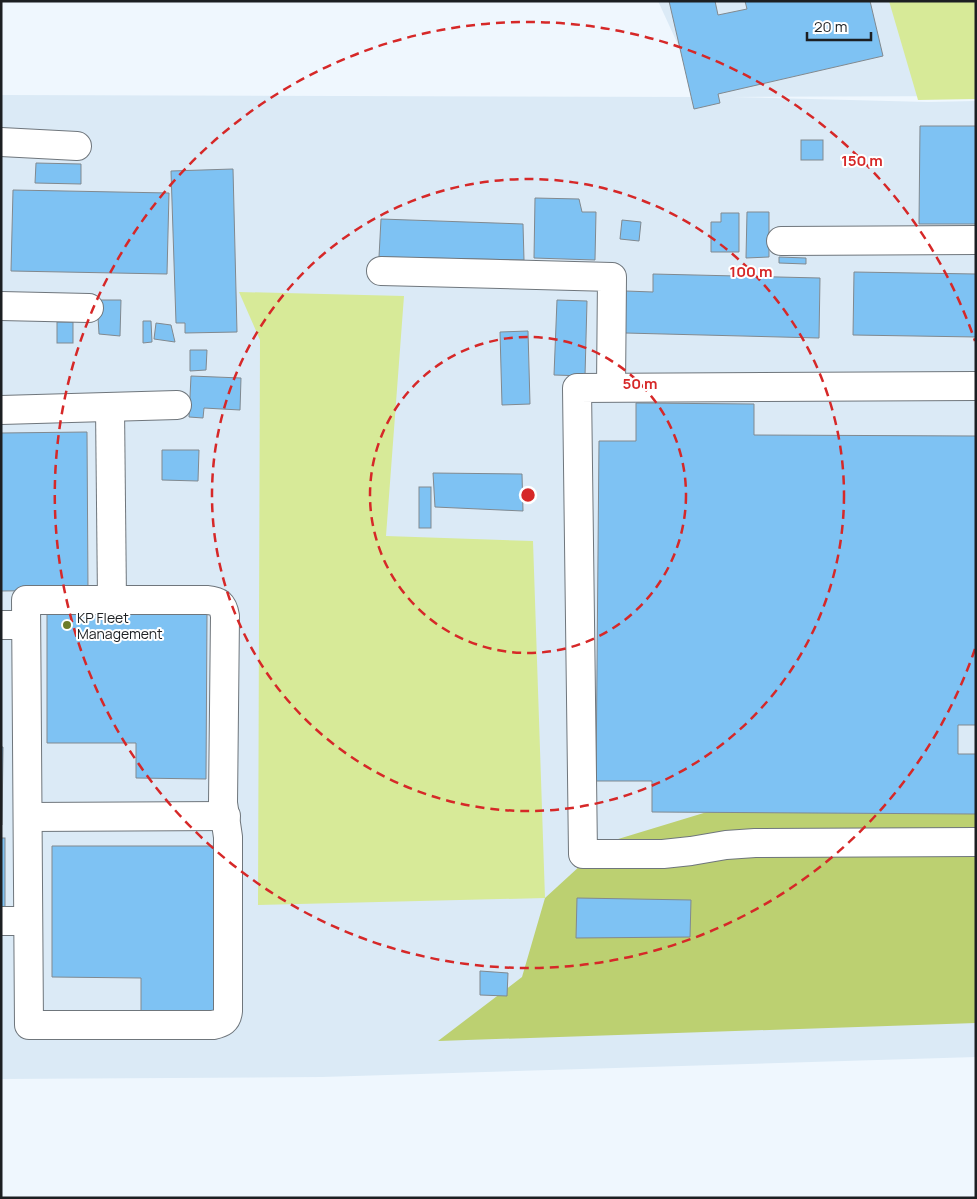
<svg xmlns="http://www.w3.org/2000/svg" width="977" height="1199" viewBox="0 0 977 1199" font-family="Manrope,sans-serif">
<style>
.built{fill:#dbeaf6}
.green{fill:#d7ea98}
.forest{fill:#bcd071}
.building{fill:#7ec2f3;stroke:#81898f}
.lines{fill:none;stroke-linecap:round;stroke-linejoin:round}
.minor-casing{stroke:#6f767c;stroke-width:30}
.minor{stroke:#fff;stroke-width:28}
.ring{fill:none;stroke:#d62828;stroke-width:2.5;stroke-dasharray:9 6}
.poi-dot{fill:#6c7c2a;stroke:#fff;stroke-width:2}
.labels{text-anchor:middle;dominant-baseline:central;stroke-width:4;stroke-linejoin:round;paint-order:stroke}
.poi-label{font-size:14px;fill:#1c1f22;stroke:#fff;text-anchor:start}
.centre{fill:#d62828;stroke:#fff;stroke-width:2.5}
.ring-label{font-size:15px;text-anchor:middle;font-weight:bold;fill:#d62828;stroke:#fff;stroke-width:4;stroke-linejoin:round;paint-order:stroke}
</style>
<rect width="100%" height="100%" fill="#eff7fe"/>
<path class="built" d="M658,1H976V96L730,97L928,102L976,101V1057L322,1077L1,1079V95L702,97Z"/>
<g class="green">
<path d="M889,1H976V99L918,100Z"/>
<path d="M239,292L404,296L386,536L533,541L545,898L258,905L260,340Z"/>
</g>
<path class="forest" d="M707,812L976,814V1023L438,1041L522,977L545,898L605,843Z"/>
<g class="building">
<path d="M669,1H715L718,15L747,9L745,1H870L883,56L718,94L720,103L694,109Z"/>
<path d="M920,126H976V224H919Z"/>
<rect x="801" y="140" width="22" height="20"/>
<path d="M36,163L81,164V184L35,183Z"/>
<path d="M233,169L237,332L185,333V323H176L171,171Z"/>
<path d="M13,190L169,193L167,274L11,271Z"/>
<path d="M535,198L579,199L582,212H596L595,260L534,258Z"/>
<path d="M747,212H769V257L746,258Z"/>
<path d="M721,213H739V252H711V222H721Z"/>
<path d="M381,219L523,224L524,260L379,257Z"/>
<path d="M622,220L641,222L639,241L620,239Z"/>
<path d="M779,257L806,258V264L779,263Z"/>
<path d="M854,272L976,274V337L853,335Z"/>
<path d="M653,274L820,278L819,338L625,333L626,291L653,292Z"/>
<path d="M97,300H121L120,336L99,334Z"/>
<path d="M557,300L587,301L585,376L554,375Z"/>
<path d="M143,321H151L152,342L143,343Z"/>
<rect x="57" y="322" width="16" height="21"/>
<path d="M156,323L171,325L175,342L154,339Z"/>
<path d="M528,331L530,404L502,405L500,332Z"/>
<path d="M190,350H207L206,370L190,371Z"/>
<path d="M191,376L241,378L240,410L204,408L203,418L189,417Z"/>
<path d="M636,403L754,404V435L976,436V725H958V754H976V814L652,812V781H596L599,441H636Z"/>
<path d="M87,432L88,590L1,591V433Z"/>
<path d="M162,450H199L198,481L162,480Z"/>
<path d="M433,473L522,474L523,511L435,507Z"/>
<rect x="419" y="487" width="12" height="41"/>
<path d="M47,614H207L206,779L136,778V743H47Z"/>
<path d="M1,747H3L2,825H1Z"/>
<rect x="1" y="838" width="4" height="73"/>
<path d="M52,846H215L214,1016H141V978L52,977Z"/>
<path d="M577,898L691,900L690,937L576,938Z"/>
<path d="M480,971L508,973L507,996L480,995Z"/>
</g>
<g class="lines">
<g class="minor-casing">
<g id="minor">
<path d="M1,142L77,146"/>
<path d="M781,241L976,240"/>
<path d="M381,271L612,277L611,387"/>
<path d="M1,306L89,308"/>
<path d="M976,386L577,388L583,854H663L691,851L726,845L755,843L976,842"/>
<path d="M110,407L112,600"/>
<path d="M1,410L177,405"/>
<path d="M26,600H207C219,601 223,604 225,616L223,803L228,837V1011C227,1021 222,1023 213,1025H29Z"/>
<path d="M1,625H26"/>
<path d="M28,817L226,816"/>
<path d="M1,921H28"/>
</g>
</g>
<use href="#minor" class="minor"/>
</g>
<g class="ring">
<circle cx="528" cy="495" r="158"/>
<circle cx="528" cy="495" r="316"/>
<path d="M975 649A473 473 0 1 1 975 341"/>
</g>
<circle class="poi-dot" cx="67" cy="625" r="5"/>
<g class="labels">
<g class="poi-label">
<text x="77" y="617">KP Fleet<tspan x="77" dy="16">Management</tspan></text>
</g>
</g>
<circle cx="528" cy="495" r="8" class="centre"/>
<g class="ring-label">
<text x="862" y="166">150 m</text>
<text x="751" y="277">100 m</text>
<text x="640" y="389">50 m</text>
</g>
<rect width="977" height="1199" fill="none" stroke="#1c1f22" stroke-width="5"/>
<path d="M807 32v8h64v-8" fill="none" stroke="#1c1f22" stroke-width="2.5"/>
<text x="814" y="32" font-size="15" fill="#1c1f22" stroke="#ffffff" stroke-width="4" paint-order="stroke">20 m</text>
</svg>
